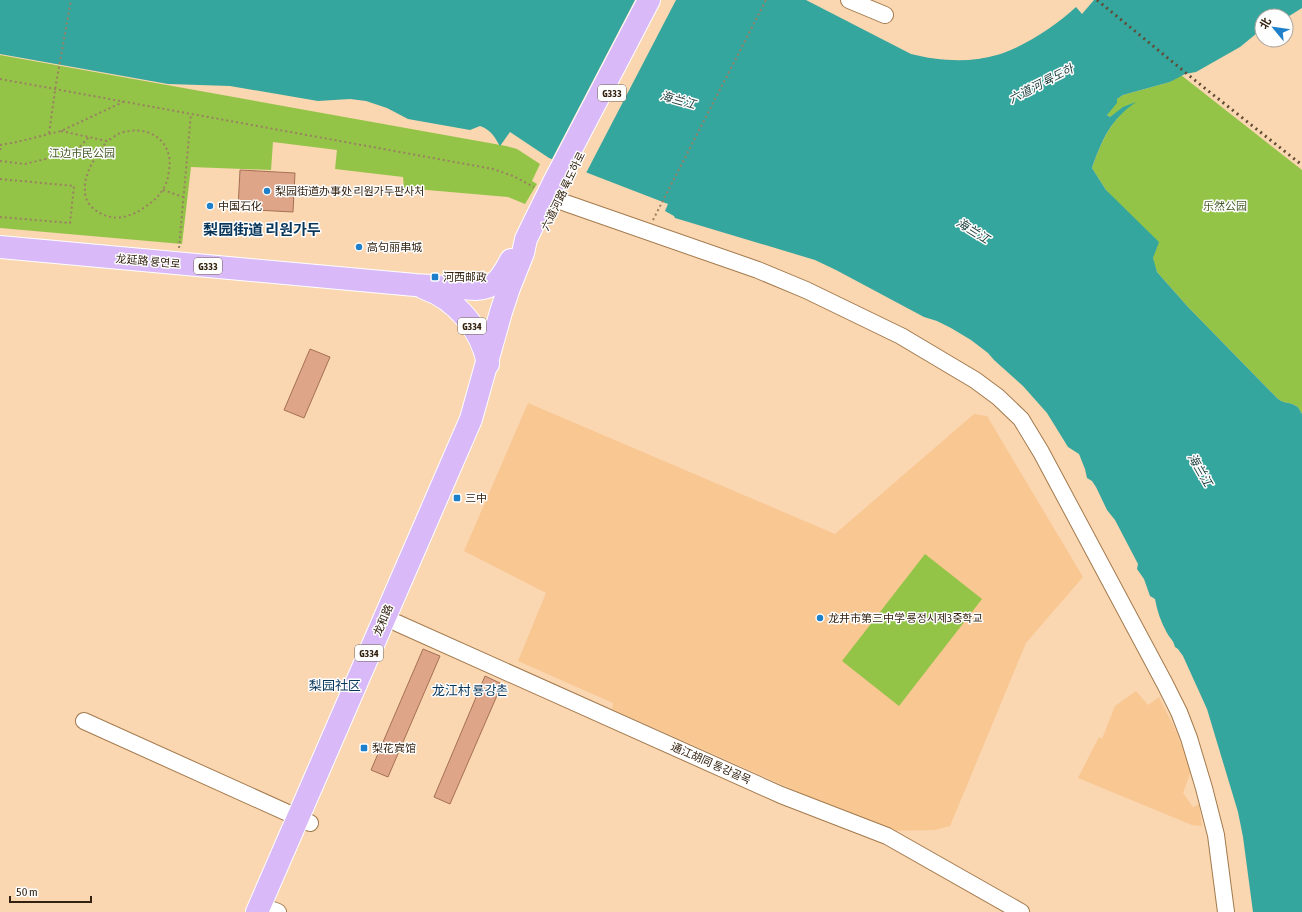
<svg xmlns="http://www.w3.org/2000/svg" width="1302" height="912" viewBox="0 0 1302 912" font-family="'Asap Condensed','Noto Sans SC','Noto Sans KR',sans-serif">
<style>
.built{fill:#f9c792}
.green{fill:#93c447}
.water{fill:#35a69e}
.pier{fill:#fad6b1}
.building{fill:#dea588;stroke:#a57054}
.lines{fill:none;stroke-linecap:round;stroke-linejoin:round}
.minor-casing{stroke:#a37a4d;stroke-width:18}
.highway-casing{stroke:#fff;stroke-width:24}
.path{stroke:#9a7f63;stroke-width:2;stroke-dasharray:2 3;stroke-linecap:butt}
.minor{stroke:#fff;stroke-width:16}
.highway{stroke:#d9b9f8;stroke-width:22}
.rail{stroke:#614b35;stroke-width:3;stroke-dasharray:2 4;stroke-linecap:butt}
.poi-dot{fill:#1e80cb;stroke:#fefefe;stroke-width:1.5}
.labels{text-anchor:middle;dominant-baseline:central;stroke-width:3;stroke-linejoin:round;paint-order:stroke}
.shield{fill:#fefefe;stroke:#706457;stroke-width:1}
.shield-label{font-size:10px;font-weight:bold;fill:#332210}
.park-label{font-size:11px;fill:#475b29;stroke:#fefefe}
.poi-label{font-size:11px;fill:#332210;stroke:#fefefe;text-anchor:start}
.street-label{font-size:11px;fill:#332210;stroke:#fefefe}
.water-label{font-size:12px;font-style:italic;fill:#224340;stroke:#fefefe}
.quarter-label{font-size:13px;fill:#08365b;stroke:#fefefe}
.district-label{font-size:15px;font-weight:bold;fill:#08365b;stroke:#fefefe}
</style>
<rect width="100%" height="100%" fill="#fad6b1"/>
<g class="built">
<path d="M528,403L835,534L974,414L987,416L1083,577L1026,643L950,826L935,830L886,831L612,709L613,703L518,661L546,593L464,551Z"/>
<path d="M1136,691L1148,705L1159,697L1177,733L1191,771L1183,793L1193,807L1199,804L1202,826L1192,825L1078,778L1099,737L1102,739L1115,706Z"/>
</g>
<g class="green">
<path d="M0,55L506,146L517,149L540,164L532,181L537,184L525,204L508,197L404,188L403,177L335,169L337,150L273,142L271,170L191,167L182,244L0,228Z"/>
<path d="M1181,75L1302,170V414C1300,411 1299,407 1296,406C1289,401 1285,405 1277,398L1188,307L1157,272L1154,264L1153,258L1154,254L1106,190L1092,168C1100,145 1108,126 1126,109L1116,113L1110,117L1107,115L1117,99L1123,95L1170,82Z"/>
<path d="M925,554L982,599L899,706L842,661Z"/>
</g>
<path class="water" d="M0,0H806L911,54C938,61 970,63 997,55C1022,48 1057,25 1076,7L1082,14L1094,0H1302V8L1286,18V16H1262V29L1240,47L1196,72L1185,74L1170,82L1123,95L1117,99V103L1107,115L1110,117L1123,107L1136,102C1110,120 1102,140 1092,168L1106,190L1159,242L1153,258L1157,272L1188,307L1277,398C1285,405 1289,401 1296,406C1299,407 1300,411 1302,414V912H1253L1243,837L1238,812L1207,709L1183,656L1178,649L1175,647C1173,639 1171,640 1167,633C1161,622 1157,611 1155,599L1150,596L1144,579L1137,569L1138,564L1115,520L1107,510L1096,487L1092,481L1087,478L1085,469L1079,454L1068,447L1047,413L1023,386L994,360L988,353L971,340L951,328L937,321L924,317L836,270L815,260L675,218L674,216L665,211L668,204L549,158L510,132L500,146C494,136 491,130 480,126L470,130L408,119L387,108L366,101L350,99L318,101L230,86L168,84L0,54Z"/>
<path class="pier" d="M635,0H676L585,175L551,161Z"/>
<g class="building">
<path d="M240,170L295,173L293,212L238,209Z"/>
<path d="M310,349L330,357L304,418L284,410Z"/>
<path d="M423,649L440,656L388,777L371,770Z"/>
<path d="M485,676L502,684L450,804L434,797Z"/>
</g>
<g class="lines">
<g class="minor-casing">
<g id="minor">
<path d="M849,0L885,15"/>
<path d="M548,195L557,200L758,270L806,290L901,336L975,380L998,397L1021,419L1041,452L1165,684L1179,712L1189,738L1204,788L1216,835L1226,912"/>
<path d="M397,623L781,795L887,836L1021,912"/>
<path d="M84,721L310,823"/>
<path d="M273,910L278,912"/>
</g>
</g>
<g class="highway-casing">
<g id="highway">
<path d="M0,247L415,285L476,289C497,288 502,276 511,260"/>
<path d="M424,288C456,299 482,330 488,364"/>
<path d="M257,912L471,419L501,312L509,288L523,253L526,239L554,182L649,0"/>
</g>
</g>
<g class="path">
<path d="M0,79L493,169L513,176L534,187"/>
<path d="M61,131L107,141C111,139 116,135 120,133C148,124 174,140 169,171C168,178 166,185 162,191C156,200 148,205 139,211C130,216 118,220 107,216C97,213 86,205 85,193C83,173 96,156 107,141"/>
<path d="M49,133L56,84L71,0"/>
<path d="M0,145L17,142L61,131L123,102"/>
<path d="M0,150L1,145"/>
<path d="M0,161L25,164L49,158L71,156L89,137"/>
<path d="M0,179L74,186L70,223L0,217"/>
<path d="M163,190L183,197"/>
<path d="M653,220L766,0"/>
<path d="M179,248L191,114"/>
</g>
<use href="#minor" class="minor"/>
<use href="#highway" class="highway"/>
<path class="rail" d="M1097,0L1197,82L1302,165"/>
</g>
<g class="poi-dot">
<circle cx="267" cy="191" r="4"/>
<circle cx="210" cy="206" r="4"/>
<circle cx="359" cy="247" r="4"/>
<rect x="431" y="273" width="8" height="8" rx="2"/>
<rect x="453" y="494" width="8" height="8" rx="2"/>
<circle cx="820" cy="618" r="4"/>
<rect x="360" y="744" width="8" height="8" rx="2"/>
</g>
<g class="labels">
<g class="shield">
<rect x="598" y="85" width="28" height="16" rx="3"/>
<rect x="194" y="258" width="28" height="16" rx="3"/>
<rect x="458" y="318" width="28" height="16" rx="3"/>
<rect x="355" y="645" width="28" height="16" rx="3"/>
</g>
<g class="shield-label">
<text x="612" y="93">G333</text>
<text x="208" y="266">G333</text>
<text x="472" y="326">G334</text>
<text x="369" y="653">G334</text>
</g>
<g class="park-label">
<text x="82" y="153">江边市民公园</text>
<text x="1225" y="206">乐然公园</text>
</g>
<g class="poi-label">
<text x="275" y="191">梨园街道办事处 리원가두판사처</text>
<text x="218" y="206">中国石化</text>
<text x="367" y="247">高句丽串城</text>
<text x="443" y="277">河西邮政</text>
<text x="465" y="498">三中</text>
<text x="828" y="618">龙井市第三中学 룡정시제3중학교</text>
<text x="372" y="748">梨花宾馆</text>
</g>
<g class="street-label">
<text transform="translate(563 191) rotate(-64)">六道河路 륙도하로</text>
<text transform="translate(148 261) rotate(5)">龙延路 룡연로</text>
<text transform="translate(383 620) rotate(-67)">龙和路</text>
<text transform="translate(711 763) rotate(24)">通江胡同 통강골목</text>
</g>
<g class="water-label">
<text transform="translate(1041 84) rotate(-27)">六道河 륙도하</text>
<text transform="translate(678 100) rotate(16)">海兰江</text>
<text transform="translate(973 231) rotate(32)">海兰江</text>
<text transform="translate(1200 470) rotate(60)">海兰江</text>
</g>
<g class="quarter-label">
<text x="335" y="685">梨园社区</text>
<text x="470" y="690">龙江村 룡강촌</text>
</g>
<g class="district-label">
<text x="262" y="229">梨园街道 리원가두</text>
</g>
</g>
<g transform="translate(1274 28) rotate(299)"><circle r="19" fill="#fefefe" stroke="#ada69f"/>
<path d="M0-3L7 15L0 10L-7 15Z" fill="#1e80cb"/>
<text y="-6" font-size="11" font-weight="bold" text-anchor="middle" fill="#332210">北</text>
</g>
<path d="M10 896v6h81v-6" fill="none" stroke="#332210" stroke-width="2"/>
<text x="16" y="896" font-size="12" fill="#332210" stroke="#fefefe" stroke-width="3" paint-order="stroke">50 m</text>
</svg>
